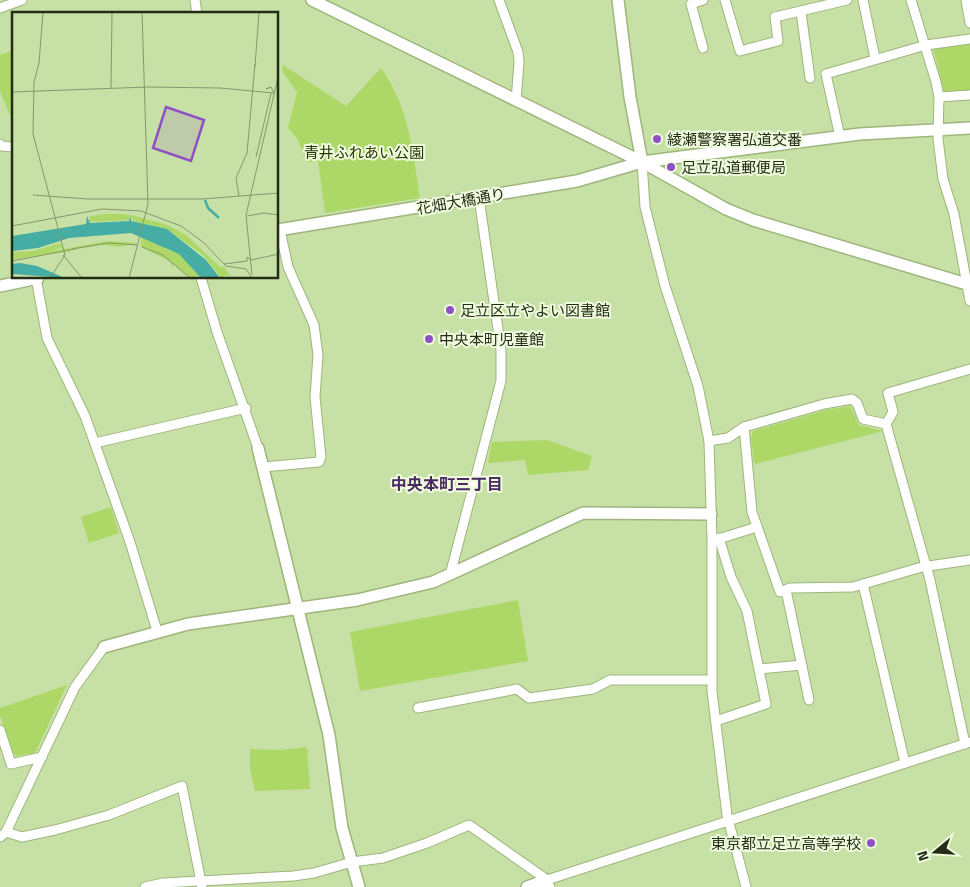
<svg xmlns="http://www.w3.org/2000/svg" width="970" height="887" viewBox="0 0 970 887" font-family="'Titillium Web','Noto Sans JP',sans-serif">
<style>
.green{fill:#add868}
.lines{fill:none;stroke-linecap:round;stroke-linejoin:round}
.minor-casing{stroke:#9eb57c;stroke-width:11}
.tertiary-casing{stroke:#9eb57c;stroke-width:14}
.minor{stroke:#fff;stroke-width:9}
.tertiary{stroke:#fff;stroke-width:11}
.poi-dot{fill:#9050c5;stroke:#effcde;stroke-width:2}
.labels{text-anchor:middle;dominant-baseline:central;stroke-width:4;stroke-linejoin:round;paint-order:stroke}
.poi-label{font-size:15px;fill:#232c15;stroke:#effcde;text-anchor:start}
.park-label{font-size:15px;fill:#263603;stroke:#effcde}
.street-label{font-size:15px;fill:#232c15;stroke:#effcde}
.neighbourhood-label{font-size:16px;font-weight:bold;fill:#492a63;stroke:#effcde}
.inset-river{fill:none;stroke:#45ada3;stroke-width:2.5}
.inset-road{fill:none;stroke:#85986b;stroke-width:1}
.view{fill:#9050c5;fill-opacity:0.15;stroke:#9050c5;stroke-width:2.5}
.inset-edge{fill:none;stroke:#232c15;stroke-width:2.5}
</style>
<rect width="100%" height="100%" fill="#c7e0a5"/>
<g class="green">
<path d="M968,42L970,44V92L948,93L944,91L933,48Z"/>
<path d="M14,50V125L0,91V55Z"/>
<path d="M283,65L346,106L381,68C409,106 413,153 420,198L325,213L318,161L307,162L297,138L288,128L297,92L282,71Z"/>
<path d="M850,406L859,425L883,431L755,464L754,462L751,437L753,431L826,410Z"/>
<path d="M547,440L592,456L588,470L528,475L525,460L488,463L492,442Z"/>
<path d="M111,507L119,533L89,543L81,517Z"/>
<path d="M518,600L528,661L360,691L350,632Z"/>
<path d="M67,685L35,753L17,756L13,753L0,715V708Z"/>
<path d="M307,747L310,789L255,791L250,769V749L280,750Z"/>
</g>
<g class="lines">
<g class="minor-casing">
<g id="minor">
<path d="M195,0L197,14"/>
<path d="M499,0L518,52L519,62L516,101"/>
<path d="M725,0L740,51L778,41L775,17L847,0"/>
<path d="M863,0L875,58"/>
<path d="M911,0L936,82L939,97L938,139L943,179L954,214L970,301"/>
<path d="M966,0L970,23"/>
<path d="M0,8L22,0"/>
<path d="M801,12L810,78"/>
<path d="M703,48L691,4L703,0"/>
<path d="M939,97L970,95"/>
<path d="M840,137L826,74L926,45L970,39"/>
<path d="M0,144L1,146L14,147"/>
<path d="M642,162L645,207L665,286L698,386L709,441L712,540V691L727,815L746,887"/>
<path d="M36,278L47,338L85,416L130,542L157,631"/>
<path d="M201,278L217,332L258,448"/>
<path d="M744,427L752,512L780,592L790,588L853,587L922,567L970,560"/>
<path d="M709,441L728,438L744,427L824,404L852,399L857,403L863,419L886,424"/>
<path d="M95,443L246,408"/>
<path d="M263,467L319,462L321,457L315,397L318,355L314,325L288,267L280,230"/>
<path d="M715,540L757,527"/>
<path d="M450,575L501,381V350L479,198"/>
<path d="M863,584L905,763"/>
<path d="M786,590L809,700"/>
<path d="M760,669L802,665"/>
<path d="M418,708L517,689L529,698L593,689L610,680H711"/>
<path d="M716,721L766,704L747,611L731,577L719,538"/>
<path d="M0,730L11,764L42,757"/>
<path d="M965,744L930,580L886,424L893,412L888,393L970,369"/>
<path d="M6,832L22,837L55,830L109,815L182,786L202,887"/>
<path d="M0,837L6,832L75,687L104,647"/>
<path d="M547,880L970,742"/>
<path d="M145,887L163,883L293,876L314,873L352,862L383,858L427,843L469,825L543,877L550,887"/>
</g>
</g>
<g class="tertiary-casing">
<g id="tertiary">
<path d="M312,0L642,162L726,209L753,220L970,285"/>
<path d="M618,0L630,97L642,162"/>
<path d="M278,230L577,181L642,162L860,134L970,128"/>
<path d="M0,286L38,278"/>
<path d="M258,448L329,735L342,828L359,887"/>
<path d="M104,647L188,624L357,600L433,582L583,513L711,514"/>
<path d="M527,887L547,880"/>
</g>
</g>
<use href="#minor" class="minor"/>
<use href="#tertiary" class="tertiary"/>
</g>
<g class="poi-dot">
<circle cx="657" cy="139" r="5"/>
<circle cx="671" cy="167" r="5"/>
<circle cx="450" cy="310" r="5"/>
<circle cx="429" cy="339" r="5"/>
<circle cx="871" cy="843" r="5"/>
</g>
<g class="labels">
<g class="poi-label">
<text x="667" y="139">綾瀬警察署弘道交番</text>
<text x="681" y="167">足立弘道郵便局</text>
<text x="460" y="310">足立区立やよい図書館</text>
<text x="439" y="339">中央本町児童館</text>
<text x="861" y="843" text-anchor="end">東京都立足立高等学校</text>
</g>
<g class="park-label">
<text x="364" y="152">青井ふれあい公園</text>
</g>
<g class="street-label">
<text transform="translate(461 201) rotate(-10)">花畑大橋通り</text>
</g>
<g class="neighbourhood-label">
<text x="447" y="484">中央本町三丁目</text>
</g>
</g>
<g transform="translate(12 12)">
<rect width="266" height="266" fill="#c7e0a5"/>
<path d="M93,202H106L118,203L117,208L77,210L78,204ZM119,203L153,212L174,223L208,255H212L220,266L215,263L209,266L191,243L155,217L121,209ZM130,225L167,242L189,266H178L161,252L159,256V250L128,234ZM96,229L126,231L108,235L90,233H85L84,238V234L66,237V240L65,237L58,238V242L56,239L0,248V240L22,239L48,231L51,235L40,239Z" fill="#add868"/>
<path d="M119,203V209L155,217L194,248L208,266H189L167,242L119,221L57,226L26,236L0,239V224L74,212L75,204L78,211L117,209ZM8,251L25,254L53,266L0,262V252Z" fill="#45ada3"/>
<path class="inset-river" d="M193,188L196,196L207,206"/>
<path class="inset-road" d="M31,0L27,51L22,70L21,122L53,243L38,266M243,54L247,0M258,75L254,77L259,75L262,81M99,76L100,0M0,80L136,75L208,76L262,81M244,145L259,81M21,183L76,187H190L267,181M227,184L224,166L235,141L243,52M235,204L252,201L267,203M0,214L90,197L129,199L169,214L191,230L214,254L234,257L240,266M130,235L151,243L178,266M60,237L96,231L126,233M51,243L70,266M0,249L63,237M212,252L235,249V245L239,248L267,242M240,263L234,203L267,61M117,266L136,192L130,0"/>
<path class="view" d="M154,95L192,108L179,149L141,136Z"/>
<rect width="266" height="266" class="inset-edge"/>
</g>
<g transform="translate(935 852) rotate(252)" stroke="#effcde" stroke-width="4" paint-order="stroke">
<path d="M0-4L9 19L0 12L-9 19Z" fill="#232c15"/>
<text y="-8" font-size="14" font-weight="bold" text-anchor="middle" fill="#232c15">N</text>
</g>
</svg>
